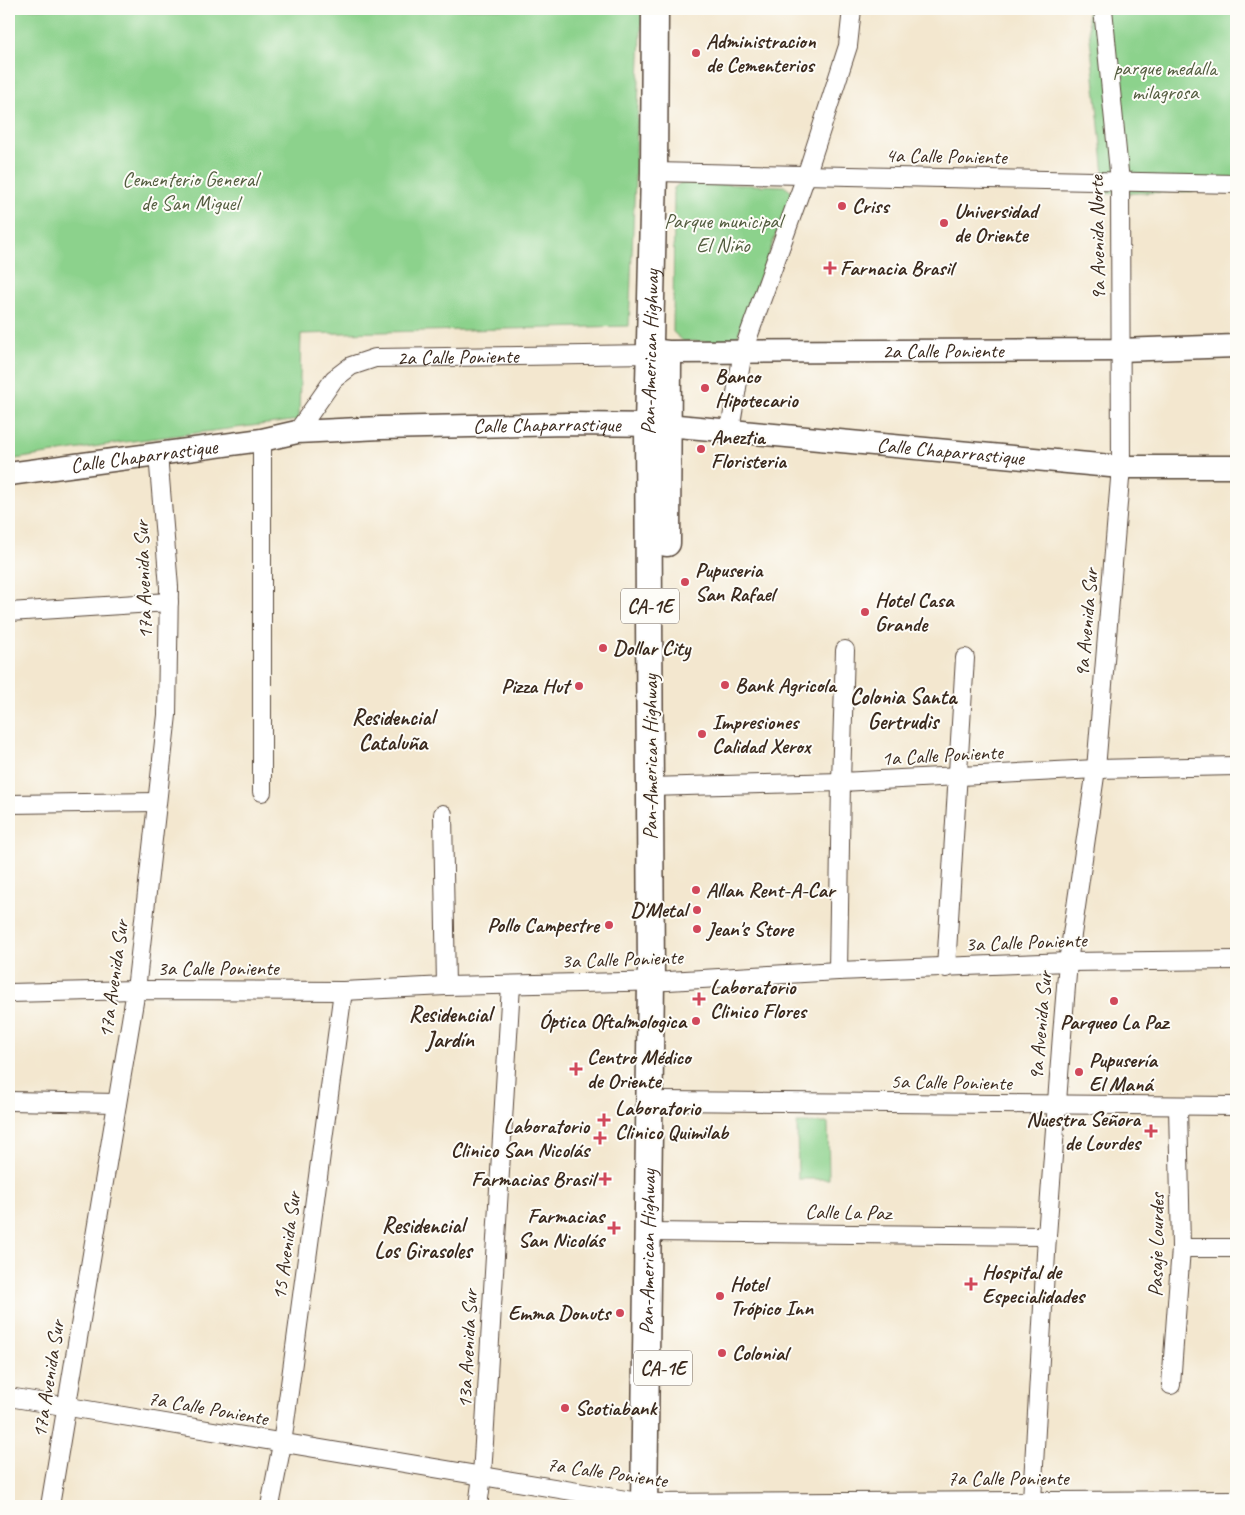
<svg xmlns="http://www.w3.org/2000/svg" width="1245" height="1515" viewBox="0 0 1245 1515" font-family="Caveat,sans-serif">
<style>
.green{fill:#8cd28c;stroke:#647e55}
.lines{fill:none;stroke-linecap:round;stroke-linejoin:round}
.minor-casing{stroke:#574639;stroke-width:20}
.major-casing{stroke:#574639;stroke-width:25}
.highway-casing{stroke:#574639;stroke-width:29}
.minor{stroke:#fff;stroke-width:18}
.major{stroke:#fff;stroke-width:22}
.highway{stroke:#fff;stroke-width:26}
.poi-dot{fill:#d1495b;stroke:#fdfcf7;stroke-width:2}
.labels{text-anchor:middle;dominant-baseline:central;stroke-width:4;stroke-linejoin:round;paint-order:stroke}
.shield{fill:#fdfcf7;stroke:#75695f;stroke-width:1}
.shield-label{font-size:20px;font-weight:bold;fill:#3b2a1e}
.poi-label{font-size:21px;font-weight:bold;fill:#3b2a1e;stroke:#fdfcf7;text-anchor:start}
.park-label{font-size:21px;fill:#535c3f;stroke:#fdfcf7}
.street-label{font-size:21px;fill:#3b2a1e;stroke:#fdfcf7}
.neighbourhood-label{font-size:22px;font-weight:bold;fill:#3b2a1e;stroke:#fdfcf7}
</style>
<rect width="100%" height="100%" fill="#fdfcf7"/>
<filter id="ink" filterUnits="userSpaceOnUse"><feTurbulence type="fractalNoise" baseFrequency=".02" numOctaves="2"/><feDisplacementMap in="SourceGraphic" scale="10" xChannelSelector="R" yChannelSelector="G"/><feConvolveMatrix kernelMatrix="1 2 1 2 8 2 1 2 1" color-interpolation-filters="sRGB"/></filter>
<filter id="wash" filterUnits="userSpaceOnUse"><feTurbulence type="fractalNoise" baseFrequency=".0096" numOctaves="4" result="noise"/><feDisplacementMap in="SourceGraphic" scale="20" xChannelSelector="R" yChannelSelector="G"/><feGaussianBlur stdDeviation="1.12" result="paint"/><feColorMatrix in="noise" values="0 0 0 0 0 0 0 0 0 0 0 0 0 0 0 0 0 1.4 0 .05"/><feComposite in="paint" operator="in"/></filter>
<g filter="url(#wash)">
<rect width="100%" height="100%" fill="#f3e7cf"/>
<g class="green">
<path d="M9,9H642L629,326L301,334L299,420L125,442L9,460Z"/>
<path d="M1087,9H1236V190L1106,194Z"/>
<path d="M680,183L784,186L792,192L738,335L731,342L683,341L673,332L674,188Z"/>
<path d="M797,1123H828L829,1179H798Z"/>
</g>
</g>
<g filter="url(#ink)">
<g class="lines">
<g class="minor-casing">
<g id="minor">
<path d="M654,172L1236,184"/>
<path d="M730,430L743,351L806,176L848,46L852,9"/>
<path id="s1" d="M297,432L334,379L351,366L375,358L651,354"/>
<path d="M262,440V792"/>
<path d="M9,612L169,602"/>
<path d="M649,787L841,782L1096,769L1236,766"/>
<path d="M9,804L157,802"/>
<path d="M443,814L446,986"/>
<path d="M946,968L965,658"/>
<path d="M838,971L841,782L845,650"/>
<path d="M9,993L136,990L343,991L446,986L668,981L838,971L1068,962L1236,960"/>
<path d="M9,1101L117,1103"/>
<path d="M664,1101L1236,1106"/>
<path d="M648,1232L1047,1236"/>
<path d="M1181,1248H1236"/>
<path d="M1171,1385L1181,1248L1178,1106"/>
<path d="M9,1397L644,1503L1236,1500"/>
<path d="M1032,1500L1047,1236L1062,1035L1068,962L1096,769L1121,467L1120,182L1103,9"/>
<path d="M50,1506L136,990L167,715L169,587L158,454"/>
<path d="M270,1506L282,1444L343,991"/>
<path d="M478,1506L482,1476L511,985"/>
</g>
</g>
<g class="major-casing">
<g id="major">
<path id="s2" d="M651,350L668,352L1120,350L1236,346"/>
<path id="s3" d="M9,474L262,440L297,432L381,428L567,424L667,425L1121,467H1236"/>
</g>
</g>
<g class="highway-casing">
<g id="highway">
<path d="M667,543L668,357"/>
<path id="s4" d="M644,1506L651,981L648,426L654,172L655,9"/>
</g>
</g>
<use href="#minor" class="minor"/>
<use href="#major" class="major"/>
<use href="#highway" class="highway"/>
</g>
</g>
<g class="poi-dot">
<circle cx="696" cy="53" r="5"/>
<circle cx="842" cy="206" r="5"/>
<circle cx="944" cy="223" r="5"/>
<path d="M827.5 260.5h5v5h5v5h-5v5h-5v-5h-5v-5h5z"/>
<circle cx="705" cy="388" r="5"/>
<circle cx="701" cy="449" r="5"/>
<circle cx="685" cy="582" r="5"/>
<circle cx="865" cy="612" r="5"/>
<circle cx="603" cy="648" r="5"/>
<circle cx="725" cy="685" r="5"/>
<circle cx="579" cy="686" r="5"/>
<circle cx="702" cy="734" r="5"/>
<circle cx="696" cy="890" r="5"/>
<circle cx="697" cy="910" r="5"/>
<circle cx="609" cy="925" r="5"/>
<circle cx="697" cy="929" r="5"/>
<path d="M696.5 991.5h5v5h5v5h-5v5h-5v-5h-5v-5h5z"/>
<circle cx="1114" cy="1001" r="5"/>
<circle cx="696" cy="1021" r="5"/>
<path d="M573.5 1061.5h5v5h5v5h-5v5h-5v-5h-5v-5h5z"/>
<circle cx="1079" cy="1072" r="5"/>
<path d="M601.5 1112.5h5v5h5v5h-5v5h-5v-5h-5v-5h5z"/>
<path d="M1148.5 1123.5h5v5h5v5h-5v5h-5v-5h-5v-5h5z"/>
<path d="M597.5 1130.5h5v5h5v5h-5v5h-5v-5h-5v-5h5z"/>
<path d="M602.5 1171.5h5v5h5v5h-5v5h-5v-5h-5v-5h5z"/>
<path d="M611.5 1220.5h5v5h5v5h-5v5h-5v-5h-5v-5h5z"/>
<path d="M968.5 1276.5h5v5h5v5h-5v5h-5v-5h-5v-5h5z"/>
<circle cx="720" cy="1296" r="5"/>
<circle cx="620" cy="1313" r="5"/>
<circle cx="722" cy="1353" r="5"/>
<circle cx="565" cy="1408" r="5"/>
</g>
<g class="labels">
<g class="shield">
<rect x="621" y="588.5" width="58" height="35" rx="4"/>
<rect x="634" y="1350.5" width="58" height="35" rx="4"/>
</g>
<g class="shield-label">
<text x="650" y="606">CA-1E</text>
<text x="663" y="1368">CA-1E</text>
</g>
<g class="poi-label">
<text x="706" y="41">Administracion<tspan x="706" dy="24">de Cementerios</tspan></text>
<text x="852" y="206">Criss</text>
<text x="954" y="211">Universidad<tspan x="954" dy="24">de Oriente</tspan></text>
<text x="840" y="268">Farnacia Brasil</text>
<text x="715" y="376">Banco<tspan x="715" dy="24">Hipotecario</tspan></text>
<text x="711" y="437">Aneztia<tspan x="711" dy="24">Floristeria</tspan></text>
<text x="695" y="570">Pupuseria<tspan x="695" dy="24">San Rafael</tspan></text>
<text x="875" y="600">Hotel Casa<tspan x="875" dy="24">Grande</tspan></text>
<text x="613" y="648">Dollar City</text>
<text x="735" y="685">Bank Agricola</text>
<text x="569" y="686" text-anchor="end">Pizza Hut</text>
<text x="712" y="722">Impresiones<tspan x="712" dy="24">Calidad Xerox</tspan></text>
<text x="706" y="890">Allan Rent-A-Car</text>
<text x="687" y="910" text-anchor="end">D'Metal</text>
<text x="599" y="925" text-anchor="end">Pollo Campestre</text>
<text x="707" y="929">Jean's Store</text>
<text x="710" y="987">Laboratorio<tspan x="710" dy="24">Clinico Flores</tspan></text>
<text x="686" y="1021" text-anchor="end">Óptica Oftalmologica</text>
<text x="1114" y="1022" text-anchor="middle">Parqueo La Paz</text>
<text x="587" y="1057">Centro Médico<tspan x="587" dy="24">de Oriente</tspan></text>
<text x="1089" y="1060">Pupusería<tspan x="1089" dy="24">El Maná</tspan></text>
<text x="615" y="1108">Laboratorio<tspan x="615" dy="24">Clinico Quimilab</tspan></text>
<text x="1140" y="1119" text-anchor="end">Nuestra Señora<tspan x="1140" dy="24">de Lourdes</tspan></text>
<text x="589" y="1126" text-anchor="end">Laboratorio<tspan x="589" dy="24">Clinico San Nicolás</tspan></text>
<text x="595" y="1179" text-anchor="end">Farmacias Brasil</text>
<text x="604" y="1216" text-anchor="end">Farmacias<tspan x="604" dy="24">San Nicolás</tspan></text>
<text x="982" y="1272">Hospital de<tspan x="982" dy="24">Especialidades</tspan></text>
<text x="730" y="1284">Hotel<tspan x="730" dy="24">Trópico Inn</tspan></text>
<text x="610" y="1313" text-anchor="end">Emma Donuts</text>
<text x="732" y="1353">Colonial</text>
<text x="575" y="1408">Scotiabank</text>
</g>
<g class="park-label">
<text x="1165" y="68">parque medalla<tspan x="1165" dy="24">milagrosa</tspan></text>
<text x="190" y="179">Cementerio General<tspan x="190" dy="24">de San Miguel</tspan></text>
<text x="723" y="221">Parque municipal<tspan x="723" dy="24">El Niño</tspan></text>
</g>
<g class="street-label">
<text transform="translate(946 156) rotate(1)">4a Calle Poniente</text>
<text transform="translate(1097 238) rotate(-91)">9a Avenida Norte</text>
<text stroke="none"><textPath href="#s2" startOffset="292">2a Calle Poniente</textPath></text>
<text stroke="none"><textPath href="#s4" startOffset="1154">Pan-American Highway</textPath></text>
<text stroke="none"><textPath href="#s1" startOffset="194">2a Calle Poniente</textPath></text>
<text stroke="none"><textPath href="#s3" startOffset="541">Calle Chaparrastique</textPath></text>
<text stroke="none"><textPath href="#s3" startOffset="946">Calle Chaparrastique</textPath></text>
<text stroke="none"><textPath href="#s3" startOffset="136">Calle Chaparrastique</textPath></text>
<text transform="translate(143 580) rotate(-92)">17a Avenida Sur</text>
<text transform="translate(1086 623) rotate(-85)">9a Avenida Sur</text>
<text transform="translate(942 755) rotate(-3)">1a Calle Poniente</text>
<text transform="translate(650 757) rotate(-90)">Pan-American Highway</text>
<text transform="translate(1026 942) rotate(-2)">3a Calle Poniente</text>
<text transform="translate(622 959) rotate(-2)">3a Calle Poniente</text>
<text x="218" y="968">3a Calle Poniente</text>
<text transform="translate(113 979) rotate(-82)">17a Avenida Sur</text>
<text transform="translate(1040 1026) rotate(-85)">9a Avenida Sur</text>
<text transform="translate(951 1082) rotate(1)">5a Calle Poniente</text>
<text transform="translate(848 1212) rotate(1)">Calle La Paz</text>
<text transform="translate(1156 1245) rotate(-89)">Pasaje Lourdes</text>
<text transform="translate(286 1246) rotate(-82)">15 Avenida Sur</text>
<text stroke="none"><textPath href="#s4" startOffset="254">Pan-American Highway</textPath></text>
<text transform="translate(467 1349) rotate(-87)">13a Avenida Sur</text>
<text transform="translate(48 1379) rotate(-81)">17a Avenida Sur</text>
<text transform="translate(208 1408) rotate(10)">7a Calle Poniente</text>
<text transform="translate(607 1472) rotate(8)">7a Calle Poniente</text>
<text x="1008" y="1478">7a Calle Poniente</text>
</g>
<g class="neighbourhood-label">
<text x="903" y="697">Colonia Santa<tspan x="903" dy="25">Gertrudis</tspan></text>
<text x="393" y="718">Residencial<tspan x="393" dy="25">Cataluña</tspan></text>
<text x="450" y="1015">Residencial<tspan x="450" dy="25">Jardín</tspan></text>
<text x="423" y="1226">Residencial<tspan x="423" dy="25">Los Girasoles</tspan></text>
</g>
</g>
<rect width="1245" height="1515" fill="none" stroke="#fdfcf7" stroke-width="30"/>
</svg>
